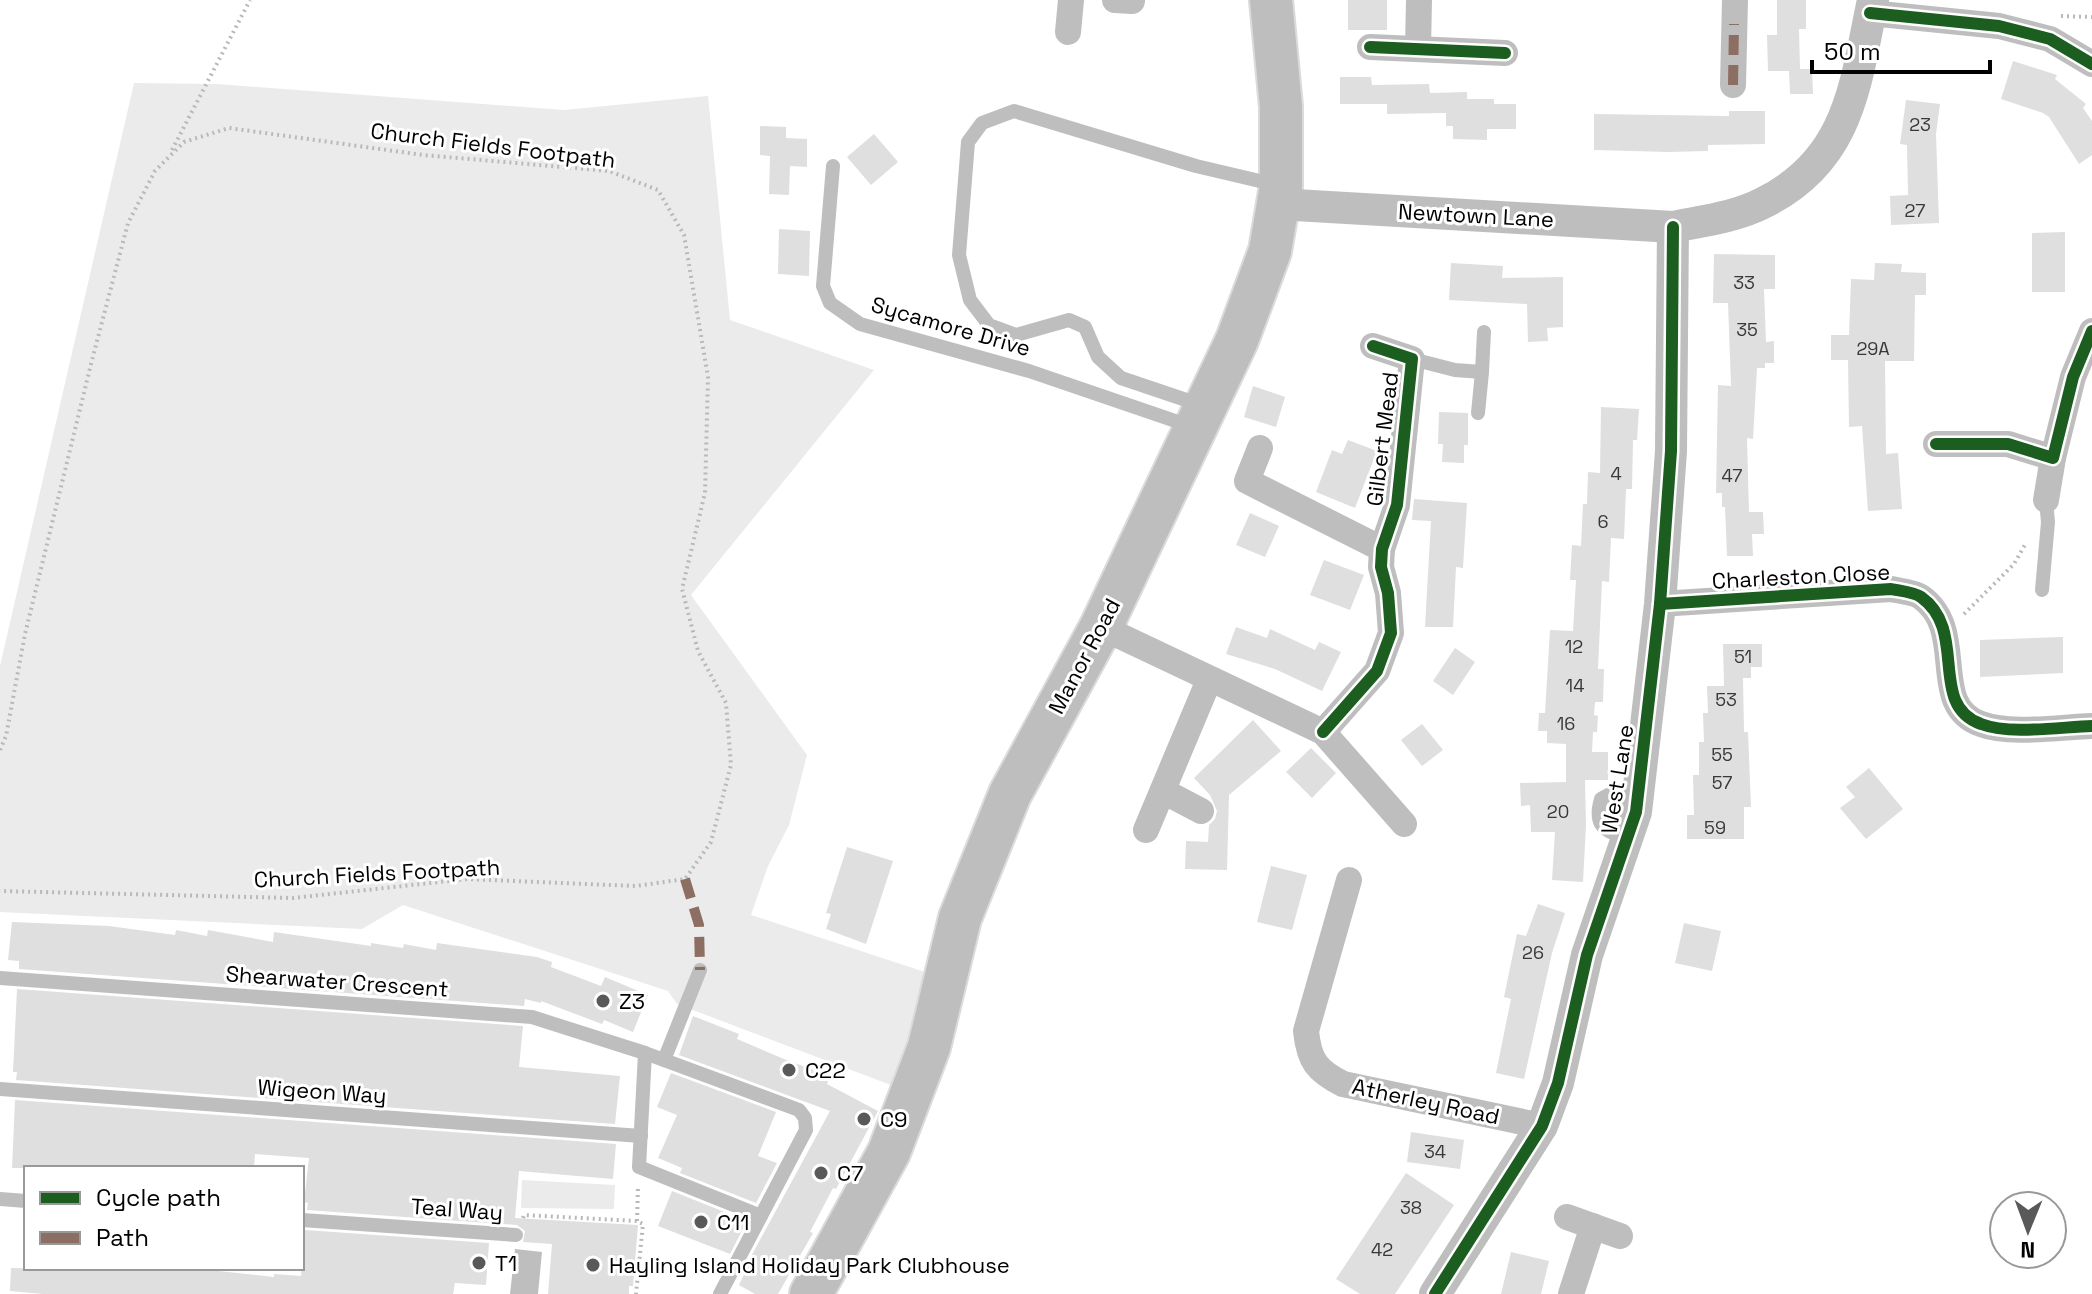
<svg xmlns="http://www.w3.org/2000/svg" width="2092" height="1294" viewBox="0 0 2092 1294" font-family="'Space Grotesk',sans-serif">
<style>
.green{fill:#ebebeb}
.water{fill:#bebebe}
.building{fill:#dfdfdf}
.lines{fill:none;stroke-linecap:round;stroke-linejoin:round}
.primary-casing{stroke:#dbdbdb;stroke-width:46}
.path{stroke:#b9b9b9;stroke-width:4;stroke-dasharray:2 4;stroke-linecap:butt}
.service{stroke:#bebebe;stroke-width:14}
.minor{stroke:#bebebe;stroke-width:26}
.tertiary{stroke:#bebebe;stroke-width:32}
.primary{stroke:#bebebe;stroke-width:42}
.quiet{stroke:#8d6e63;stroke-width:10;stroke-dasharray:20 10;stroke-linecap:butt}
.cycleway-casing{stroke:#fff;stroke-width:17}
.cycleway{stroke:#1b5e20;stroke-width:12}
.poi-dot{fill:#595959;stroke:#fff;stroke-width:3}
.labels{text-anchor:middle;dominant-baseline:central;stroke-width:6;stroke-linejoin:round;paint-order:stroke}
.number-label{font-size:18px;fill:#383838}
.street-label{font-size:22px;fill:#000;stroke:#fff}
.poi-label{font-size:22px;fill:#000;stroke:#fff;text-anchor:start}
</style>
<rect width="100%" height="100%" fill="#fff"/>
<g class="green">
<path d="M134,83L217,84L564,110L708,96L730,320L874,370L691,595L807,755L789,825L768,866L751,915L931,974L904,1090L677,1004L668,991L403,905L362,929L0,912V666Z"/>
<path d="M522,1180L615,1185L614,1209L521,1208Z"/>
</g>
<path class="water" d="M515,1249L542,1252L538,1294H510Z"/>
<g class="building">
<rect x="1348" y="0" width="39" height="30"/>
<path d="M1777,0H1806V29H1799L1800,69H1812L1813,94H1790L1789,71H1768L1767,35H1777Z"/>
<path d="M2013,61L2057,75L2055,79L2086,104L2083,108L2092,121V155L2079,164L2049,117L2043,113L2001,99Z"/>
<path d="M1340,77H1371L1372,85L1429,84L1430,93L1467,92V99H1494V104H1516V129H1487V140L1453,139V126H1446V113L1387,114V104H1340Z"/>
<path d="M1906,100L1940,104L1936,134L1939,223L1891,225L1890,196L1908,195L1907,145L1900,144Z"/>
<path d="M1729,111H1765V144L1708,145V151L1668,152L1594,150V114L1729,116Z"/>
<path d="M760,126L786,127V138L807,139V167L790,166L789,195L769,194L770,156L760,155Z"/>
<path d="M874,134L898,162L871,185L847,157Z"/>
<path d="M779,229L810,231L809,276L778,274Z"/>
<path d="M2065,232V292H2032V233Z"/>
<path d="M1714,254L1775,255V289H1764L1766,342L1774,341V363H1765V368H1757L1753,439L1747,438L1749,512H1763L1764,534H1752L1753,556H1727L1725,507H1722V493H1716L1718,385L1731,386L1728,303H1713Z"/>
<path d="M1451,263L1503,266L1502,278L1563,277V327L1547,328L1548,341L1528,342L1527,304L1449,300Z"/>
<path d="M1875,263L1902,264L1901,272L1926,273V295H1915L1914,361H1885L1886,454L1898,453L1902,509L1868,511L1862,426L1849,427L1848,360H1831V335H1849L1851,279L1874,280Z"/>
<path d="M1253,386L1285,397L1276,427L1244,417Z"/>
<path d="M1601,407L1639,409L1637,440H1633L1632,489H1626L1624,539L1611,538L1609,582L1602,581L1598,669H1604L1603,702H1595L1594,715L1598,716L1597,732H1593L1592,752H1608V780H1585L1586,825L1583,882L1552,880L1555,832H1531L1530,805L1521,806L1520,783L1566,782V744L1547,743V731H1538L1539,713H1545L1550,630L1573,631L1576,580H1570L1572,545L1581,546L1583,504H1587L1588,472L1600,473Z"/>
<path d="M1439,412L1468,413V445H1464V463L1442,462L1443,444H1438Z"/>
<path d="M1348,440L1377,451L1355,508L1316,492L1332,450L1342,454Z"/>
<path d="M1414,499L1467,503L1463,568L1456,567L1453,627H1425L1431,521L1412,520Z"/>
<path d="M1250,513L1279,526L1265,557L1236,545Z"/>
<path d="M1324,560L1364,575L1350,610L1310,595Z"/>
<path d="M1236,627L1267,638L1270,629L1315,650L1319,642L1341,652L1322,691L1275,669L1226,654Z"/>
<path d="M2063,637V673L1980,677V640Z"/>
<path d="M1723,644H1762V667H1751V678H1743L1744,732H1748L1751,807H1744V839H1687V815H1694L1693,775H1699V742H1704L1703,713H1708L1707,686H1724Z"/>
<path d="M1455,648L1475,662L1453,695L1433,681Z"/>
<path d="M1253,720L1281,751L1229,795L1227,870L1185,869L1186,841L1208,842L1209,825L1215,819L1217,811L1210,795L1194,778Z"/>
<path d="M1422,724L1443,750L1422,766L1401,740Z"/>
<path d="M1311,748L1336,773L1312,798L1286,772Z"/>
<path d="M1869,768L1903,809L1866,839L1840,808L1855,797L1846,787Z"/>
<path d="M847,847L893,861L866,944L826,929L831,914L826,913Z"/>
<path d="M1271,866L1307,875L1292,930L1257,922Z"/>
<path d="M1538,904L1565,913L1552,953L1524,1079L1496,1073L1511,999L1504,997L1517,934L1526,936Z"/>
<path d="M12,922L109,926L175,935L176,930L207,936L208,930L273,942L274,932L371,946V943L403,948L404,944L436,950L437,943L537,957L552,962L551,967L601,986L605,977L648,995L633,1032L604,1020L602,1024L541,1001V1003L525,999L524,1006L19,969V961L8,960Z"/>
<path d="M1684,923L1721,931L1712,971L1675,963Z"/>
<path d="M17,989L523,1026L519,1067L620,1076L615,1124L16,1080L17,1072H13Z"/>
<path d="M693,1016L739,1034L737,1039L784,1059L830,1076L827,1084L878,1111L836,1189L833,1188L810,1232L813,1233L778,1294H755L739,1285L750,1262H748L830,1111L679,1055Z"/>
<path d="M671,1073L776,1112L758,1156L777,1163L756,1203L680,1173L682,1168L658,1158L677,1115L657,1107Z"/>
<path d="M15,1100L616,1144L613,1179L519,1171L515,1218L638,1225L633,1286H629V1294H548L552,1244L523,1242L525,1231L517,1225L307,1210L308,1203L304,1202L309,1158L255,1154L254,1168H12Z"/>
<path d="M1411,1132L1464,1140L1460,1169L1407,1162Z"/>
<path d="M1406,1173L1454,1205L1395,1294H1360L1336,1279Z"/>
<path d="M672,1191L747,1221L730,1254L658,1226Z"/>
<path d="M305,1230L489,1243L486,1285L455,1283L453,1294H43L10,1291L11,1268L143,1271V1268H191L274,1277V1274L301,1276Z"/>
<path d="M1511,1252L1549,1261L1541,1294H1501Z"/>
</g>
<g class="lines">
<g class="primary-casing">
<path id="primary" d="M811,1294L889,1152L929,1047L960,918L1010,794L1101,627L1237,340L1270,251L1281,186V107L1271,0"/>
</g>
<g class="path">
<path d="M2061,16L2092,17"/>
<path d="M172,150L250,0"/>
<path d="M1964,614L2014,564L2026,543"/>
<path d="M0,750L6,736L25,634L91,364L128,223L155,171L184,142L229,128L423,155L609,171L658,190L684,235L708,377L705,493L682,589L698,651L726,703L731,765L711,842L685,879L636,886L467,879L293,898L0,891"/>
<path d="M523,1218L524,1215L637,1221L643,1224L636,1294"/>
<path d="M637,1221L638,1186"/>
</g>
<g class="service">
<path d="M833,166L823,286L830,303L860,324L1029,371L1193,427"/>
<path d="M1412,359L1455,370L1482,372L1478,413"/>
<path d="M1482,372L1484,332"/>
<path d="M1204,406L1121,378L1098,357L1085,327L1069,320L1016,335L989,325L970,300L959,255L968,142L982,123L1014,111L1196,166L1277,185"/>
<path d="M2042,590L2048,522L2046,500"/>
<path d="M1629,838C1605,833 1593,826 1601,799L1612,793L1639,797"/>
<path d="M0,978L532,1017L645,1053L799,1110L805,1118L806,1130L720,1294"/>
<path d="M645,1053L639,1167L761,1216"/>
<path d="M664,1060L700,970"/>
<path d="M0,1089L641,1136"/>
<path d="M0,1199L26,1201"/>
<path d="M302,1220L516,1235"/>
</g>
<g class="minor">
<path d="M1115,0L1132,1"/>
<path d="M1870,13L1999,26L2050,39L2092,64"/>
<path d="M1068,32L1071,0"/>
<path d="M1370,47L1505,53"/>
<path d="M1418,48L1419,0"/>
<path d="M1733,85L1735,0"/>
<path d="M1936,444H2008L2053,458L2073,377L2092,331"/>
<path d="M1260,448L1247,481L1382,549"/>
<path d="M2046,500L2053,458"/>
<path d="M1660,604L1891,589C1900,591 1914,592 1921,597C1969,631 1927,705 1981,724C2010,735 2060,727 2092,726"/>
<path d="M1101,627L1323,732L1404,824"/>
<path d="M1323,732L1377,671L1391,633L1388,593L1381,567L1382,549L1397,505L1412,359L1373,346"/>
<path d="M1163,791L1201,811"/>
<path d="M1146,830L1209,680"/>
<path d="M1349,880L1306,1031C1309,1061 1317,1071 1343,1084L1542,1126"/>
<path d="M1567,1217L1620,1236"/>
<path d="M1571,1294L1593,1226"/>
</g>
<g class="tertiary">
<path d="M1278,204L1673,227C1702,221 1736,217 1763,203C1850,160 1855,85 1873,0"/>
<path d="M1435,1294L1542,1126L1558,1083L1587,955L1636,812L1660,604L1671,451L1673,227"/>
</g>
<use href="#primary" class="primary"/>
<g class="quiet">
<path d="M1733,85L1734,24"/>
<path d="M685,879L699,925L700,970"/>
</g>
<g class="cycleway-casing">
<g id="cycleway">
<path d="M1870,13L1999,26L2050,39L2092,64"/>
<path d="M1370,47L1505,53"/>
<path d="M1936,444H2008L2053,458L2073,377L2092,331"/>
<path d="M1660,604L1891,589C1900,591 1914,592 1921,597C1969,631 1927,705 1981,724C2010,735 2060,727 2092,726"/>
<path d="M1323,732L1377,671L1391,633L1388,593L1381,567L1382,549L1397,505L1412,359L1373,346"/>
<path d="M1435,1294L1542,1126L1558,1083L1587,955L1636,812L1660,604L1671,451L1673,227"/>
</g>
</g>
<use href="#cycleway" class="cycleway"/>
</g>
<g class="poi-dot">
<circle cx="603" cy="1001" r="8"/>
<circle cx="789" cy="1070" r="8"/>
<circle cx="864" cy="1119" r="8"/>
<circle cx="821" cy="1173" r="8"/>
<circle cx="701" cy="1222" r="8"/>
<circle cx="479" cy="1263" r="8"/>
<circle cx="593" cy="1265" r="8"/>
</g>
<g class="labels">
<g class="number-label">
<text x="1920" y="124">23</text>
<text x="1915" y="210">27</text>
<text x="1744" y="282">33</text>
<text x="1747" y="329">35</text>
<text x="1873" y="348">29A</text>
<text x="1616" y="473">4</text>
<text x="1732" y="475">47</text>
<text x="1603" y="521">6</text>
<text x="1574" y="646">12</text>
<text x="1743" y="656">51</text>
<text x="1575" y="685">14</text>
<text x="1726" y="699">53</text>
<text x="1566" y="723">16</text>
<text x="1722" y="754">55</text>
<text x="1722" y="782">57</text>
<text x="1558" y="811">20</text>
<text x="1715" y="827">59</text>
<text x="1533" y="952">26</text>
<text x="1435" y="1151">34</text>
<text x="1411" y="1207">38</text>
<text x="1382" y="1249">42</text>
</g>
<g class="street-label">
<text transform="translate(493 145) rotate(7)">Church Fields Footpath</text>
<text transform="translate(1476 215) rotate(3)">Newtown Lane</text>
<text transform="translate(951 326) rotate(16)">Sycamore Drive</text>
<text transform="translate(1382 439) rotate(-83)">Gilbert Mead</text>
<text transform="translate(1801 576) rotate(-3)">Charleston Close</text>
<text transform="translate(1084 656) rotate(-62)">Manor Road</text>
<text transform="translate(1617 779) rotate(-81)">West Lane</text>
<text transform="translate(377 873) rotate(-3)">Church Fields Footpath</text>
<text transform="translate(337 981) rotate(4)">Shearwater Crescent</text>
<text transform="translate(322 1091) rotate(4)">Wigeon Way</text>
<text transform="translate(1426 1101) rotate(12)">Atherley Road</text>
<text transform="translate(457 1209) rotate(4)">Teal Way</text>
</g>
<g class="poi-label">
<text x="619" y="1001">Z3</text>
<text x="805" y="1070">C22</text>
<text x="880" y="1119">C9</text>
<text x="837" y="1173">C7</text>
<text x="717" y="1222">C11</text>
<text x="495" y="1263">T1</text>
<text x="609" y="1265">Hayling Island Holiday Park Clubhouse</text>
</g>
</g>
<rect x="24" y="1166" width="280" height="104" fill="#ffffff" stroke="#999999" stroke-width="2"/>
<rect x="40" y="1192" width="40" height="12" fill="#1b5e20" stroke="#999999" stroke-width="2"/>
<text x="96" y="1206" font-size="24" fill="#000000">Cycle path</text>
<rect x="40" y="1232" width="40" height="12" fill="#8d6e63" stroke="#999999" stroke-width="2"/>
<text x="96" y="1246" font-size="24" fill="#000000">Path</text>
<g transform="translate(2028 1230) rotate(181)"><circle r="38" fill="#ffffff" stroke="#999999" stroke-width="2"/>
<path d="M0-6L14 30L0 20L-14 30Z" fill="#595959"/>
<text y="-12" font-size="22" font-weight="bold" text-anchor="middle" fill="#000000">N</text>
</g>
<path d="M1812 60v12h178v-12" fill="none" stroke="#000000" stroke-width="4"/>
<text x="1824" y="60" font-size="24" fill="#000000" stroke="#ffffff" stroke-width="6" paint-order="stroke">50 m</text>
</svg>
